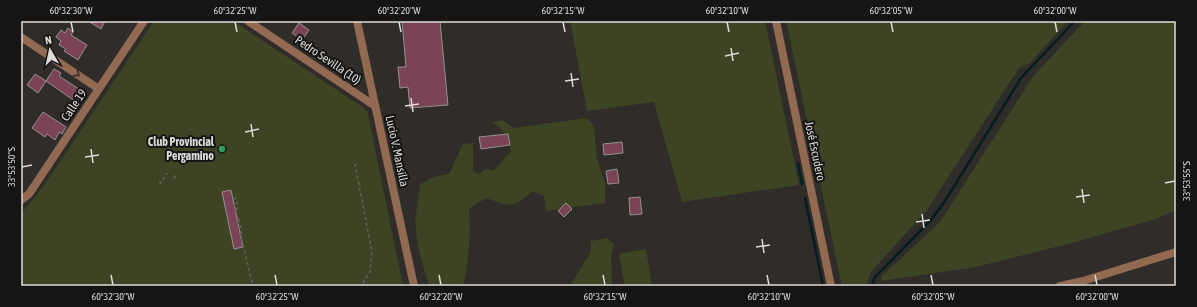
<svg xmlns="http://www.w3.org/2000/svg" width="1197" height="307" viewBox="0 0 1197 307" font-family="'Asap Condensed',sans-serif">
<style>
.green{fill:#3c4424}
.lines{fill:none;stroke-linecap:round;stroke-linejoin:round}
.stream{stroke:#041d21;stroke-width:2.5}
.building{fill:#7b4356;stroke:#969192}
.path{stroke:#666360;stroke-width:1.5;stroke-dasharray:3 3;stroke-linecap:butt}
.street{stroke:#926951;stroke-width:8}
.oneway{stroke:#3b2e26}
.ticks{fill:none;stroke:#dddbd9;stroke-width:1.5}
.leisure-dot{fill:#2e9e5b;stroke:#161514;stroke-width:1.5}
.labels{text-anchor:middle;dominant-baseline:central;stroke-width:4;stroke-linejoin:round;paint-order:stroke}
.street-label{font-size:12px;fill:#dddbd9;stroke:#161514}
.poi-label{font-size:12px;font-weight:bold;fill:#dddbd9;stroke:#161514;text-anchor:end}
.neatline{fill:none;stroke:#dddbd9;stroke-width:1.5}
.ticks-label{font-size:10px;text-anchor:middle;fill:#dddbd9}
</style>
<rect width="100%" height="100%" fill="#2f2c29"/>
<g class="green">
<path d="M154,21H233L364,108L368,114L403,286H21V214L45,184Z"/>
<path d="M570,21H765L799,185L682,202L654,102L587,111Z"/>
<path d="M786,21H1068L1030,63L1019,68L927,210L870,273L867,284L859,286H842Z"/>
<path d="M1085,21H1176V210L1156,219L1072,243L976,267L881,281L882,276L940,222L1034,75Z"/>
<path d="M587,118L594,126L597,159L605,182V203L546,211L544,196L533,191C511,209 512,207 486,198L469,209C471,234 469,261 463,286H429L418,248L415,221L420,184L434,177L449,174L463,144L473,143V171L479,174L485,169L494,170L511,151L502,130L492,122L503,120L514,128Z"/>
<path d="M608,238L614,245L611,256L612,286H570L591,251V241Z"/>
<path d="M646,249L652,286H625L619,254Z"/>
</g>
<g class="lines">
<g class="stream">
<path d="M798,163L802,184"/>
<path d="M805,198L823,286"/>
<path d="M872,286L875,277L931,220L945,201L1021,78L1075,21"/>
</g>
</g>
<g class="building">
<path d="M88,21H105L101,29Z"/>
<path d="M402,21H440L448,105L410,108L408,87L400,88L398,67H406Z"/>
<path d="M299,23L309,30L302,40L292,33Z"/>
<path d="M68,28L73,32L71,35L87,45L78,60L64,51L66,49L59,45L61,41L56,37L61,30L65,33Z"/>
<path d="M54,69L61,73L59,76L82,91L79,95L83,97L79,104L46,81Z"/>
<path d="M35,74L46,81L38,93L27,85Z"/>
<path d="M43,112L66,127L62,134L59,132L55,140L47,134L45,137L32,128Z"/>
<path d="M508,134L510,145L481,149L479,137Z"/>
<path d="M622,142L623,153L604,155L603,144Z"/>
<path d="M617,169L619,183L608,184L606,171Z"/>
<path d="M231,190L243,247L234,249L222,192Z"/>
<path d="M640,197L642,214L630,215L629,198Z"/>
<path d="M566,203L572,209L564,217L558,211Z"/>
</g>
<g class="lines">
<g class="path">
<path d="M355,164L372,252L370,272L361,286"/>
<path d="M174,178L176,175"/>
<path d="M159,182L161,183L167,173"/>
<path d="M234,199L236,198L238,208L236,209"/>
<path d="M234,204L238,219L239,218L242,237"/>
<path d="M237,221L240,232"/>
<path d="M240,233L253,286"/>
</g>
<g class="street">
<path d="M248,21L375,106"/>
<path d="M357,21L414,286"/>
<path d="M776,21L831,286"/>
<path d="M21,37L99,89"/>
<path d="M21,200L29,194L144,21"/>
<path d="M1060,286L1083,281L1176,252"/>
</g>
</g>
<defs><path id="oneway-chevron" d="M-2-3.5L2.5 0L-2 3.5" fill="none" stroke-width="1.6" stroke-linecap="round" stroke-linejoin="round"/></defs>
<use class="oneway" href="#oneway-chevron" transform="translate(77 74) rotate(34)"/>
<path class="ticks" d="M71,22L73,32M235,22L237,32M399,22L401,32M563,22L565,32M727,22L729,32M891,22L893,32M1055,22L1057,32M731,48L733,61M725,56L739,53M571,73L573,87M565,81L579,79M411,98L413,112M405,106L419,104M251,124L253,137M245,132L259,129M91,149L93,163M85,157L99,155M22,167L32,165M1165,183L1175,181M1082,189L1084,203M1076,197L1090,195M922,214L924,228M916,222L930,220M762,239L764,253M756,247L770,245M111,275L113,285M275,275L277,285M439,275L441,285M603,275L605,285M767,275L769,285M931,275L933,285M1095,275L1097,285"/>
<circle class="leisure-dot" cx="222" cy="149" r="4"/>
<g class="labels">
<g class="street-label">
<text transform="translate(328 60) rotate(34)">Pedro Sevilla (10)</text>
<text transform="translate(74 105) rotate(-56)">Calle 19</text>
<text transform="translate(397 151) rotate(78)">Lucio V. Mansilla</text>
<text transform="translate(815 151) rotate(78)">José Escudero</text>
</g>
<g class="poi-label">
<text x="214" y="142">Club Provincial<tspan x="214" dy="14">Pergamino</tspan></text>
</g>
</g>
<rect width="1197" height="307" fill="none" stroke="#161514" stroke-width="44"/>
<g transform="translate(50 50) rotate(351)" stroke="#161514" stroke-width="3" paint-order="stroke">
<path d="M0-3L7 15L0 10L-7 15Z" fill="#dddbd9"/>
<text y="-6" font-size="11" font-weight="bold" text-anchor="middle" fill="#dddbd9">N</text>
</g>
<rect x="22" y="22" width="1153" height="263" class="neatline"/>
<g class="ticks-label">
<text x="71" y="14">60°32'30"W</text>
<text x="235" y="14">60°32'25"W</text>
<text x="399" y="14">60°32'20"W</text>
<text x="563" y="14">60°32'15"W</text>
<text x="727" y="14">60°32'10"W</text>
<text x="891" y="14">60°32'05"W</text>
<text x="1055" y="14">60°32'00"W</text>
<text transform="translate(11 167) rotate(-90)" y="4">33°53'50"S</text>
<text transform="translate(1186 181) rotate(-90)" y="4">33°53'55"S</text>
<text x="113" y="300">60°32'30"W</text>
<text x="277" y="300">60°32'25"W</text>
<text x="441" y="300">60°32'20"W</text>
<text x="605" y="300">60°32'15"W</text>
<text x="769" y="300">60°32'10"W</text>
<text x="933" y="300">60°32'05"W</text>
<text x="1097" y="300">60°32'00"W</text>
</g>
</svg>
